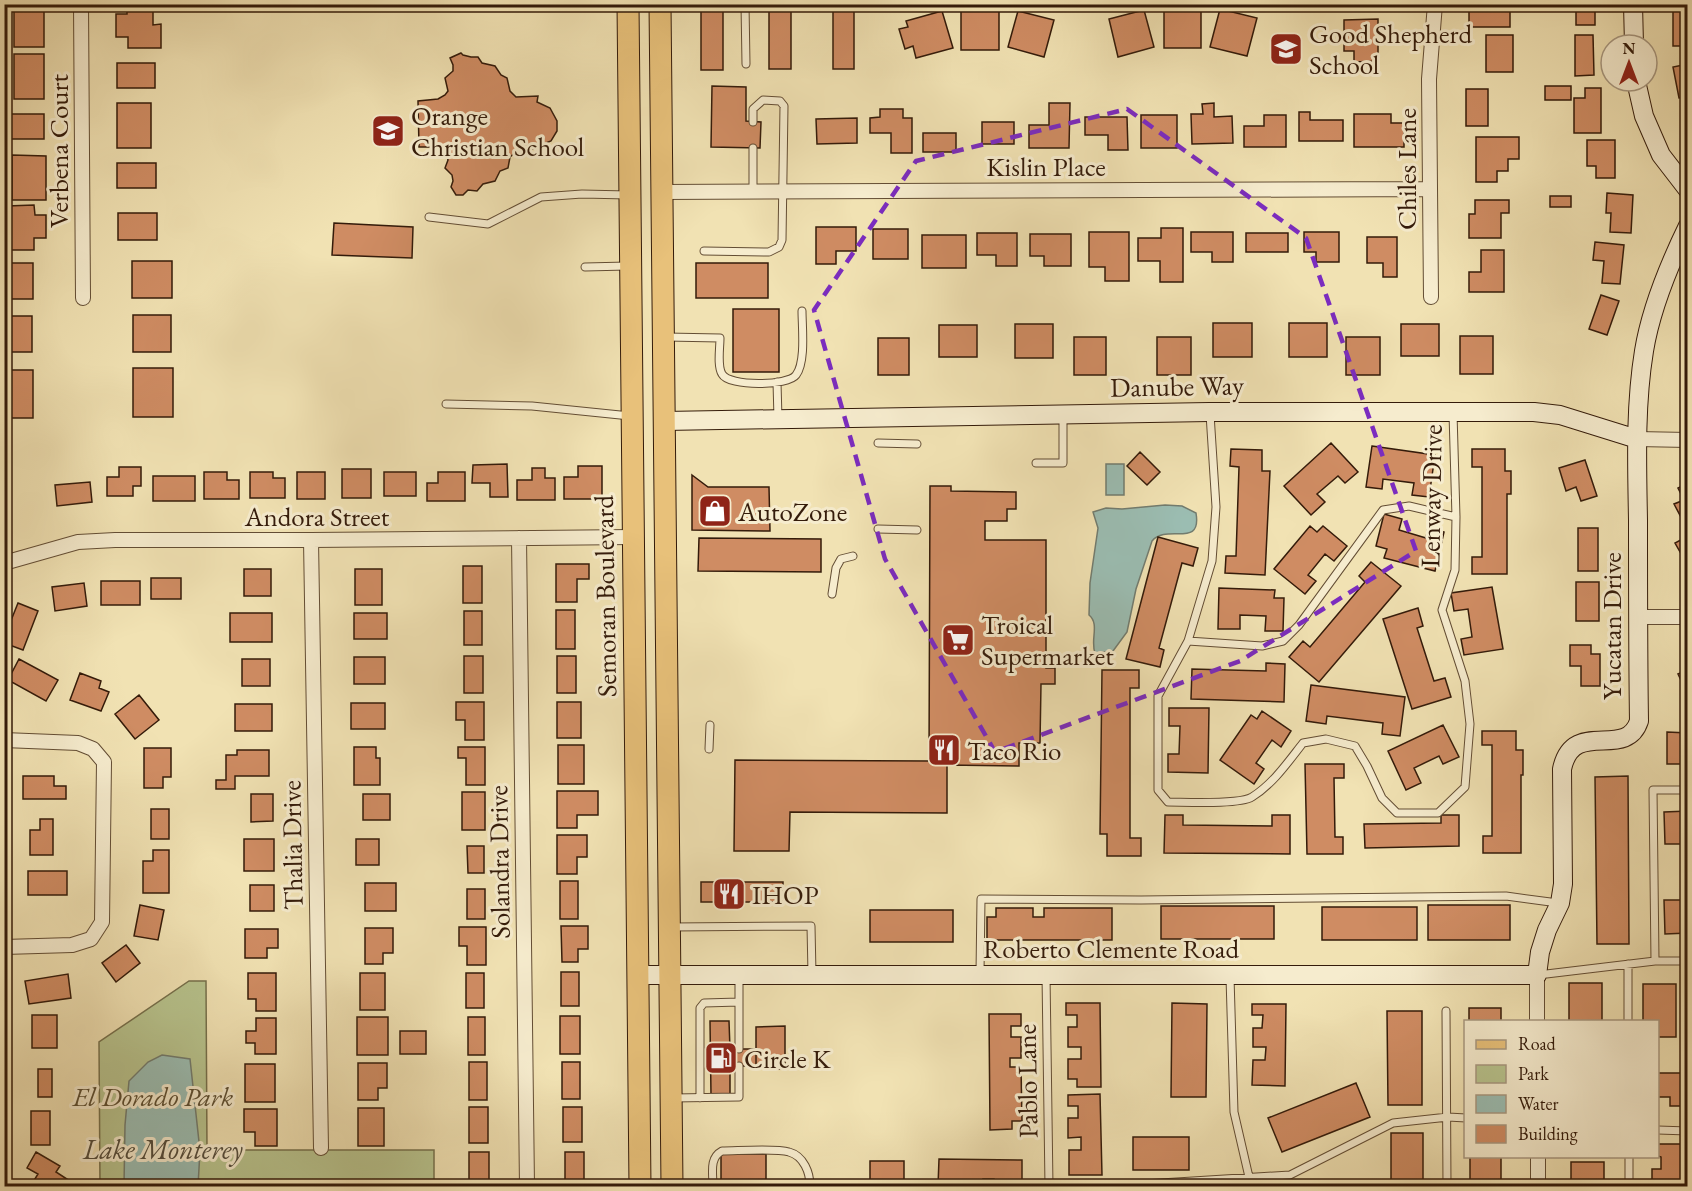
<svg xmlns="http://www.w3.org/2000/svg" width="1692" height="1191" viewBox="0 0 1692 1191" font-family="'EB Garamond',serif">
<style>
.green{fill:#b8c48e;stroke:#76704c;stroke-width:1.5}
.water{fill:#9bbdb2;stroke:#727c6f;stroke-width:1.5}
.building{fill:#cf8c63;stroke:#341b0a;stroke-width:1.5}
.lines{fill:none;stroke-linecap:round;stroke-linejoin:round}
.lane-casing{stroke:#634d34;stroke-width:9}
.street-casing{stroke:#634d34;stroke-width:16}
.secondary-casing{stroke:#341b0a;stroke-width:20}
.primary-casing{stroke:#341b0a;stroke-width:23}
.lane{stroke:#f6ecce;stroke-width:7}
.street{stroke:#f6ecce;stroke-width:14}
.secondary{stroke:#f6ecce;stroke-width:18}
.primary{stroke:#e8c17a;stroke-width:21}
.marked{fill:none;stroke:#7b2cbf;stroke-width:4.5;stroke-dasharray:12 8;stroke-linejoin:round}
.labels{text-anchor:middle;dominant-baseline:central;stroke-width:6;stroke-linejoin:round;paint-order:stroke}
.poi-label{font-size:27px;fill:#341b0a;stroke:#f6ecce;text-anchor:start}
.street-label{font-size:27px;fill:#341b0a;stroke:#f6ecce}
.park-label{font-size:27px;font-style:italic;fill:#5c4e32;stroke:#f6ecce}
.water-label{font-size:28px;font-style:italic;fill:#534c3c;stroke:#f6ecce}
</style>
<rect width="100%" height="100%" fill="#f1e2b3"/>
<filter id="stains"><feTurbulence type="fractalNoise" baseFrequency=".00333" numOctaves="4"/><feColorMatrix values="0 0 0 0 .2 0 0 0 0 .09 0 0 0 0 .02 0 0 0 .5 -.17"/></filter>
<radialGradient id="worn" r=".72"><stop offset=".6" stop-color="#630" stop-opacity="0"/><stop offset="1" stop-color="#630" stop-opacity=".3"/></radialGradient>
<path class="green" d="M189 981H206L207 1150H434V1186H100L99 1042Z"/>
<path class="water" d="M1106 464H1124V495H1106Z
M1165 505 1182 506 1196 513C1202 549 1167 523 1152 541L1136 589 1127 632 1113 651 1095 653C1090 640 1100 624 1089 615L1090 583 1098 528 1093 512 1106 508 1122 509Z
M162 1055 190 1059 200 1151 198 1186H124L125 1125 129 1081 148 1062Z"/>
<path class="building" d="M14 4H44V47H14Z
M127 4H153V25L161 24V48H128V37H116V14H127Z
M769 4H791V69H769Z
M833 4H854V69H833Z
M1469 4H1510V27H1469Z
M1576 4H1595V25H1576Z
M701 5H723V70H701Z
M1220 9 1257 18 1247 56 1210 47Z
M1144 10 1154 47 1118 57 1109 19Z
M1164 10H1201V48H1164Z
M1673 10H1688V46H1673Z
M942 11 953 48 916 58 913 46 905 49 899 29 908 27 906 21Z
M961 11H999V50H961Z
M1018 11 1054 20 1044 57 1008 47Z
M1378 19V61L1354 62V51H1344V20Z
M1486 35H1513V72H1486Z
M1575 35H1593L1594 75 1575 76Z
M461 53 463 55 471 57H478L482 63 495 66 501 75 507 78 510 91 516 97 538 96 537 102 550 108 557 121V131L551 141 538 146V149H520L510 157 508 168 500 171 495 181 483 184 477 191 468 190 463 195H456L451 187 453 181 452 175 445 168 448 160 446 152 435 147H419L418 101 438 99 445 95 448 91 445 78 453 71V65L450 58Z
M14 54H44V99H14Z
M117 63H155V88H117Z
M1688 64V97L1679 98 1673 67Z
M712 86 746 87V121L761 122 760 148 711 147Z
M1545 86H1571V100H1545Z
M1585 88H1601V133H1574V98H1585Z
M1466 89H1488V126H1466Z
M117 103H151V148H117Z
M1049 103H1070L1069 148H1029V125H1049Z
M1214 103V117L1232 116 1233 143 1192 144 1191 114H1203L1202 104Z
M880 109H903V118H912V153H891V133H870V118L880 117Z
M1299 112H1310V120H1343V141H1299Z
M5 114H44V139H5Z
M1354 114H1391V123H1404V147H1354Z
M1141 115H1177V148H1141Z
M1264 115H1286V147H1244V126H1264Z
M1085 117H1127L1128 150H1108V135H1085Z
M857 118V143L817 144 816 119Z
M982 122H1014V144H982Z
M923 133H956V152H923Z
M1476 137H1519V159H1508V171H1497V182H1476Z
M1587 140H1615V178H1596V166H1587Z
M12 155 46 156V200H12Z
M117 163H156V188H117Z
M1607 193 1633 195 1631 233 1610 232 1611 213H1606Z
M1550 196H1571V207H1550Z
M1475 200H1509V213H1501V238H1469V214H1475Z
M34 205 35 215H46V238H34V250H7V206Z
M118 213H157V240H118Z
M334 223 413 227 412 258 332 255Z
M816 227H856V251H836V264H816Z
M1161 228H1183V282H1160V261H1138V238H1161Z
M873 229H908V259H873Z
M1089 232H1129V281H1105V267H1089Z
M1191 232H1233V262H1212V252H1191Z
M1304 232H1339V262H1316V252H1304Z
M977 233H1017V266H996V255H977Z
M1246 233H1288V252H1246Z
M1030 234H1071V266H1044V256H1030Z
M922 235H966V268H922Z
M1367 237H1397V277H1383V263H1367Z
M1595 242 1624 245 1620 284 1602 283 1604 261 1593 260Z
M1481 250H1504V292H1469V272H1481Z
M132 261H172V298H132Z
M4 263H33V299H4Z
M696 263H768V298H696Z
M1601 295 1619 301 1607 335 1589 329Z
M733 309H779V372H733Z
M133 315H171V352H133Z
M4 316H32V352H4Z
M1213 323H1252V357H1213Z
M1289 323H1327V357H1289Z
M1015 324H1053V358H1015Z
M1401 324H1439V356H1401Z
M939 325H977V357H939Z
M1460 336H1493V374H1460Z
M1074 337H1106V375H1074Z
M1157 337H1191V375H1157Z
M1346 337H1380V375H1346Z
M878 338H909V375H878Z
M1683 364H1688V404H1683Z
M133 368H173V417H133Z
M4 370H33V418H4Z
M1331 443 1358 472 1345 483 1338 476 1317 494 1325 502 1311 515 1284 486Z
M1372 446 1435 455 1429 497 1412 495 1414 483 1383 479 1382 489 1366 487Z
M1231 449 1262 450V471H1270L1265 575 1225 573 1226 556H1236L1239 467 1230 466Z
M1472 449H1505V471H1511V494H1507V574H1472V557H1482V467H1472Z
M1140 452 1160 472 1147 485 1127 466Z
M1585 460 1597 496 1581 501 1576 487 1566 491 1559 468Z
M507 464 508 497H490V483H472L473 465Z
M578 466H602V499H564V477H578Z
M119 467H141V486H133V496H107V477H119Z
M532 468H545V478H555V500H517V480H532Z
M342 469H371V498H342Z
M204 472H227V480H239V499H204Z
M250 472H273V478H285V498H250Z
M297 472H325V499H297Z
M384 472H416V496H384Z
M438 472H465V501H427V483H438Z
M692 475 708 487H769L770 531 692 530Z
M153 476H195V501H153Z
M90 482 92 502 57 506 55 485Z
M1688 483V517L1682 519 1674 504 1684 500 1678 488Z
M930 486H951V491L1016 492V509H1007V521H985V540H1046V668H1055V684H1041L1040 743H1019V766L947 765V813L790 812 789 851H734L735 760 929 761Z
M1384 514 1402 519 1399 530 1426 538 1428 528 1444 532 1435 571 1384 558 1387 549 1376 546Z
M1310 526 1317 532 1323 526 1347 546 1334 561 1325 554 1308 575 1316 581 1305 594 1274 569Z
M1578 528H1598V571H1578Z
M1688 536V566L1675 543Z
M1158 537 1198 548 1193 566 1182 563 1159 648 1164 650 1160 667 1126 659Z
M699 538 821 539V572L698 571Z
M1371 562 1401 586 1319 682 1289 657 1303 641 1310 647 1365 582 1359 576Z
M556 564H589V579H577V602H556Z
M463 566H482V603H463Z
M244 569H271V596H244Z
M355 569H382V605H355Z
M151 578H181V599H151Z
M101 581H140V605H101Z
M1576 582H1599V621H1576Z
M84 583 87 606 55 611 52 587Z
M1492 587 1503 649 1464 655 1461 639 1472 637 1468 609 1454 611 1451 593Z
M1219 588 1275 590 1274 598H1284L1283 631H1265L1266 616 1240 615V629H1218Z
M18 603 38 611 23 650 4 643V638Z
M1418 608 1423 626 1417 628 1434 681 1445 678 1451 697 1412 709 1383 619Z
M556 610H575V649H556Z
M464 611H482V645H464Z
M230 613H272V642H230Z
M354 613H387V639H354Z
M1570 645H1591V654H1600V686H1581V666H1570Z
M464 656H483V693H464Z
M557 656H576V693H557Z
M354 657H385V684H354Z
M19 659 58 680 46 701 8 680Z
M242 659H270V686H242Z
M1266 663 1285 664 1284 702 1191 699 1192 669 1266 671Z
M1102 670H1139V688H1130V838H1141V856H1107V834H1100Z
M1688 670V691H1686L1678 674Z
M80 673 101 681 99 688 109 692 101 711 70 700Z
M1311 685 1405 697 1400 736 1382 734 1383 723 1327 716 1326 724 1306 721Z
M139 695 159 720 135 739 115 714Z
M456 702H484V740H465V720H456Z
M557 702H581V738H557Z
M351 703H385V729H351Z
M235 704H272V731H235Z
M1169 708H1209L1208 773 1168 772V754H1179L1180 726H1169Z
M1262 711 1291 731 1281 747 1272 740 1256 763 1264 769 1254 784 1220 760 1251 715 1257 719Z
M1443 725 1459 757 1443 764 1439 756 1414 768 1421 783 1406 790 1388 751Z
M1482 731H1516V750H1523V775H1521V853H1483V836H1492V745H1482Z
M1667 732 1688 733V764H1667Z
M558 745H584V784H558Z
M354 747H376V758H380V785H354Z
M458 747H485V785H466V758H458Z
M144 748H171V777H163V788H144Z
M237 750H269V776H235V789H216V780H226V755H237Z
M1305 764H1344V778H1334L1335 837H1343V854H1307Z
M23 776H54V786H66V799H23Z
M1628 776 1629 944H1597L1595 777Z
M557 791H598V815H577V828H557Z
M462 792H485V830H462Z
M251 794H273V821L251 822Z
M363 794H390V820H363Z
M151 809H169V839H151Z
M1688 811V844H1665L1664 812Z
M1165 815H1183V825L1272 826V815H1290V854L1164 853Z
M1441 815H1459V846L1365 848 1364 824 1441 823Z
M40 819H53V855H30V830H40Z
M557 835H587V857H577V874H557Z
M244 839H274V871H244Z
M356 839H379V865H356Z
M467 846H484V873H468Z
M153 850H169V893H143V861H153Z
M28 871H67V895H28Z
M560 881H578V919H560Z
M701 882H783V902H701Z
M365 883H396V911H365Z
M250 885H274V911H250Z
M467 889H485V919H467Z
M1664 900H1688V933L1665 934Z
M140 905 164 910 158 940 134 936Z
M1428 905H1510V940H1428Z
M1161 906H1274V939H1161Z
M1322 907H1417V940H1322Z
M996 908H1033V917H1044V908H1112V940H987V917H996Z
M870 910H953V942H870Z
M561 926H588V949H578V962H562Z
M459 927H486V965H467V946H459Z
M365 928H393V953H383V964H365Z
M245 929H278V948H267V958H245Z
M126 945 140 963 116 982 102 963Z
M561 972H579V1006H561Z
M248 973H276V1011H256V999H248Z
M360 973H385V1010H360Z
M466 973H484V1008H466Z
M68 974 71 998 29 1004 25 981Z
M1569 983H1602V1022H1569Z
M1643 984H1676V1037H1658V1022H1643Z
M1066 1003H1100L1101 1087H1077V1079H1068V1059H1081V1047H1068V1027H1077V1015H1066Z
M1172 1003 1207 1004 1206 1097H1171Z
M1252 1004H1286L1285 1086 1252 1085 1253 1060H1265L1266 1047H1253V1028H1262L1263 1015H1252Z
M1469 1008H1501V1022H1469Z
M1387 1011H1422V1105H1388Z
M989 1014H1021V1026H1011V1037H1021V1058H1010V1067H1021L1022 1121H1012V1129L990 1130Z
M32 1015H57V1048H32Z
M560 1016H580V1054H560Z
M357 1017H388V1055H357Z
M468 1017H485V1055H468Z
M256 1018H276V1054H255V1043H246V1031H256Z
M710 1021H729L730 1049H756V1066H730V1094L711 1095Z
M785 1026V1069H756V1027Z
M400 1031H426V1054H400Z
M469 1062H487V1100H469Z
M562 1062H580V1099H562Z
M358 1063H387V1088H378V1100H358Z
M245 1064H275V1102H245Z
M38 1069H52V1097H38Z
M1658 1073H1688V1106H1670V1097H1658V1106Z
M1356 1083 1370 1117 1282 1152 1268 1118Z
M1100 1094 1102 1175H1069V1150H1081V1137L1068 1138V1118H1078V1106H1068V1095Z
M469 1107H488V1143H469Z
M563 1107H582V1142H563Z
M358 1108H384V1146H358Z
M244 1109H277V1146H255V1132H244Z
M31 1111H50V1145H31Z
M1391 1133H1423V1186H1391Z
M1133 1137H1189V1170H1133Z
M1658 1144H1684L1683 1186H1652V1169H1661V1157L1658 1156Z
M36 1152 60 1166 56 1172 70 1181 67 1186H41L33 1182 38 1174 27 1168Z
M469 1152H489V1186H469Z
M565 1152H584V1186H565Z
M721 1154H766V1182H754V1186H734V1182H721Z
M1470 1156H1501V1186H1470Z
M939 1159 1022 1160V1186H994V1179H983V1186H963V1181H950V1186H938Z
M870 1161H904V1186H870Z
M1571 1162H1604V1186H1571Z"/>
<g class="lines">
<defs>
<path id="lane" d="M745 4 746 64
M753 148V192
M429 217 488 224 541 197 582 194 628 195
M704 251 769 252 779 247 782 240 784 106 780 101 763 100 753 109V122
M585 267 627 266
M666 337 720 338C720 348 717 366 722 374 729 387 788 386 796 375 806 362 802 327 802 311
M777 382 778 419
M446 404 532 406 630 416
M1210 414 1216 507 1212 561 1188 641 1158 696V790L1168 802C1185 802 1239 805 1252 797 1273 784 1288 762 1303 743L1326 739 1355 746 1367 766 1382 798 1397 813H1438L1465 787 1470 724 1465 681 1442 610 1455 570 1456 517 1453 413
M878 443 917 444
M1036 463H1063V415
M878 529 917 530
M832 594 836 568 841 559 853 556
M1188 641 1262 646 1283 641 1299 625 1383 510 1409 506 1456 517
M709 749 710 725
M672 927 811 926 812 974
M1655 961 1653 790H1688
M1628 964V1022
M980 973 981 899 1141 900 1506 896 1558 903
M1046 975 1049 1186
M1538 975 1655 961H1688
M739 977V1049
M1230 977 1234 1112 1249 1177 1250 1186
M1446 1011 1447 1186
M673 1098 739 1097V1066
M700 1098V1008L704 1003 739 1002
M1658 1130 1688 1131
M1629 1156V1186
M713 1186C713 1173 709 1158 722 1151 737 1151 776 1148 789 1152 804 1156 810 1173 810 1186
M1113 1186 1290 1175 1393 1123 1448 1117 1466 1118"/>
<path id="street" d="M81 4 83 298
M662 192 1430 189
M1431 297 1429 79 1435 4
M1637 439 1688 440
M519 538 527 1186
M311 540 321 1148
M4 563 78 542 115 540H311L633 537
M1638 617H1688
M4 740 78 743 93 749 104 762 102 922 91 939 72 945 4 947
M1537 975V1022
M1538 1156V1186"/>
<path id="secondary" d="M1633 4 1634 45
M1636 81 1644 116 1661 155 1688 190
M664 421 1209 412H1534L1560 415 1637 439
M639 975H1537L1540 952 1547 930 1560 903 1563 884 1562 769C1573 717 1626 761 1639 721 1638 654 1638 587 1638 520 1637 464 1635 406 1644 351 1651 308 1669 265 1688 226"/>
<path id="primary" d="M628 4 640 1186
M660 4 672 1186"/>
</defs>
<use href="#lane" class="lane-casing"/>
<use href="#street" class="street-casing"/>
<use href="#secondary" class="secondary-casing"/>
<use href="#primary" class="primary-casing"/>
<use href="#lane" class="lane"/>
<use href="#street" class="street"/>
<use href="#secondary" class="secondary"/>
<use href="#primary" class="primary"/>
</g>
<path class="marked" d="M1127 109 1306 238 1416 551 1240 661 995 752 885 559 814 310 916 161Z"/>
<defs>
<symbol id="school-square" viewBox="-11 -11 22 22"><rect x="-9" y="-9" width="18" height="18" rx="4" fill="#8f2418" stroke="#f6ecce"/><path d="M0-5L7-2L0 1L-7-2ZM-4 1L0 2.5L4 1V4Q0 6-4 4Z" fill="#fff"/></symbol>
<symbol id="shop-square" viewBox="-11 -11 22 22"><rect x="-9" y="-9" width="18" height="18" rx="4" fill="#8f2418" stroke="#f6ecce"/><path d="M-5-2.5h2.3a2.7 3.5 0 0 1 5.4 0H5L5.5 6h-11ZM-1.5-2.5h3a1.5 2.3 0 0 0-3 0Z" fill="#fff"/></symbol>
<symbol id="supermarket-square" viewBox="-11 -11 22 22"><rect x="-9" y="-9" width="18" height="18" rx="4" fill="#8f2418" stroke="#f6ecce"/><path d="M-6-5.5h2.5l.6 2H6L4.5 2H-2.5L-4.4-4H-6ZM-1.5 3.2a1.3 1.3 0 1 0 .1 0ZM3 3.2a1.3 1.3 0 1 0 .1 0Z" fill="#fff"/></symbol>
<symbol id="restaurant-square" viewBox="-11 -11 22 22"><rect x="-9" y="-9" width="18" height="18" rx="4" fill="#8f2418" stroke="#f6ecce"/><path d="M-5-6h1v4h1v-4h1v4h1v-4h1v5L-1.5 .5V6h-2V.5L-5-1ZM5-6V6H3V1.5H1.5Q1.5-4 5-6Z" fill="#fff"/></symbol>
<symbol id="fuel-square" viewBox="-11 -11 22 22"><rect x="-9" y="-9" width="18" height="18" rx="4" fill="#8f2418" stroke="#f6ecce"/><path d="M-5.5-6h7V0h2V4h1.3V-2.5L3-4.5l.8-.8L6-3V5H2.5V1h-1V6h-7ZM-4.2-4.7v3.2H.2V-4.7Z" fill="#fff"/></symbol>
</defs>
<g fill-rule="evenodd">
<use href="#school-square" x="1267" y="30" width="38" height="38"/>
<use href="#school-square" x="369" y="112" width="38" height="38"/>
<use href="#shop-square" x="696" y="492" width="38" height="38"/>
<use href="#supermarket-square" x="939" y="621" width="38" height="38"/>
<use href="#restaurant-square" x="925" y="731" width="38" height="38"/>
<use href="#restaurant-square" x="710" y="875" width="38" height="38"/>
<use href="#fuel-square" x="702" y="1039" width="38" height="38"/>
</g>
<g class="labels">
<g class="poi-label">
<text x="1309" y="33">Good Shepherd<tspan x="1309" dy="31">School</tspan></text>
<text x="411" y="115">Orange<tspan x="411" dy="31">Christian School</tspan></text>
<text x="738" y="511">AutoZone</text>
<text x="981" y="624">Troical<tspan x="981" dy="31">Supermarket</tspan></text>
<text x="967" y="750">Taco Rio</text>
<text x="752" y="894">IHOP</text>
<text x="744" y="1058">Circle K</text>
</g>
<g class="street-label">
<text transform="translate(58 151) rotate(-90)">Verbena Court</text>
<text x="1046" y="166">Kislin Place</text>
<text transform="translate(1406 169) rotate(-90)">Chiles Lane</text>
<text transform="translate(1177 386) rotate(-1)">Danube Way</text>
<text transform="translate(1431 496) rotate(-89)">Lenway Drive</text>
<text x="317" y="516">Andora Street</text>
<text transform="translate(605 596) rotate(-91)">Semoran Boulevard</text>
<text transform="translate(1611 626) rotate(-90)">Yucatan Drive</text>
<text transform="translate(292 845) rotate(-91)">Thalia Drive</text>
<text transform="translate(499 862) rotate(-91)">Solandra Drive</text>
<text x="1111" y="948">Roberto Clemente Road</text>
<text transform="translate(1027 1081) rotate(-91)">Pablo Lane</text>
</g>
<g class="park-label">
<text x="153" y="1096">El Dorado Park</text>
</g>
<g class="water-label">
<text x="163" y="1149">Lake Monterey</text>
</g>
</g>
<rect width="1692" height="1191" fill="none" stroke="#f1e2b3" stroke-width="24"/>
<rect x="6" y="6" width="1680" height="1179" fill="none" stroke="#341b0a" stroke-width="3"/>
<rect x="12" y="12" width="1668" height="1167" fill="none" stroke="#341b0a" stroke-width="1.5"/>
<rect x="1464" y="1020" width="195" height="138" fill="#f6ecce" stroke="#a89880" stroke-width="1.5"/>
<rect x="1476" y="1040" width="30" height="9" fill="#e8c17a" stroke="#a89880" stroke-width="1.5"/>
<text x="1518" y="1050" font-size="18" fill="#341b0a">Road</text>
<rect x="1476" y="1065" width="30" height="18" fill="#b8c48e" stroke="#a89880" stroke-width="1.5"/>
<text x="1518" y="1080" font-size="18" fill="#341b0a">Park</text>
<rect x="1476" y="1095" width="30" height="18" fill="#9bbdb2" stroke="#a89880" stroke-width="1.5"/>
<text x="1518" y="1110" font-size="18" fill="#341b0a">Water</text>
<rect x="1476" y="1125" width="30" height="18" fill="#cf8c63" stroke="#a89880" stroke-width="1.5"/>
<text x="1518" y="1140" font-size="18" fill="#341b0a">Building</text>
<g transform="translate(1629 63)"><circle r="28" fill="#f6ecce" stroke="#a89880" stroke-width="1.5"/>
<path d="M0-4.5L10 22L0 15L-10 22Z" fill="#8f2418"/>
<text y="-9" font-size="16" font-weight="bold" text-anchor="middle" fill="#341b0a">N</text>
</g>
<rect width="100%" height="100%" filter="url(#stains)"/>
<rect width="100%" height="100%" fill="url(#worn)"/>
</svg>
